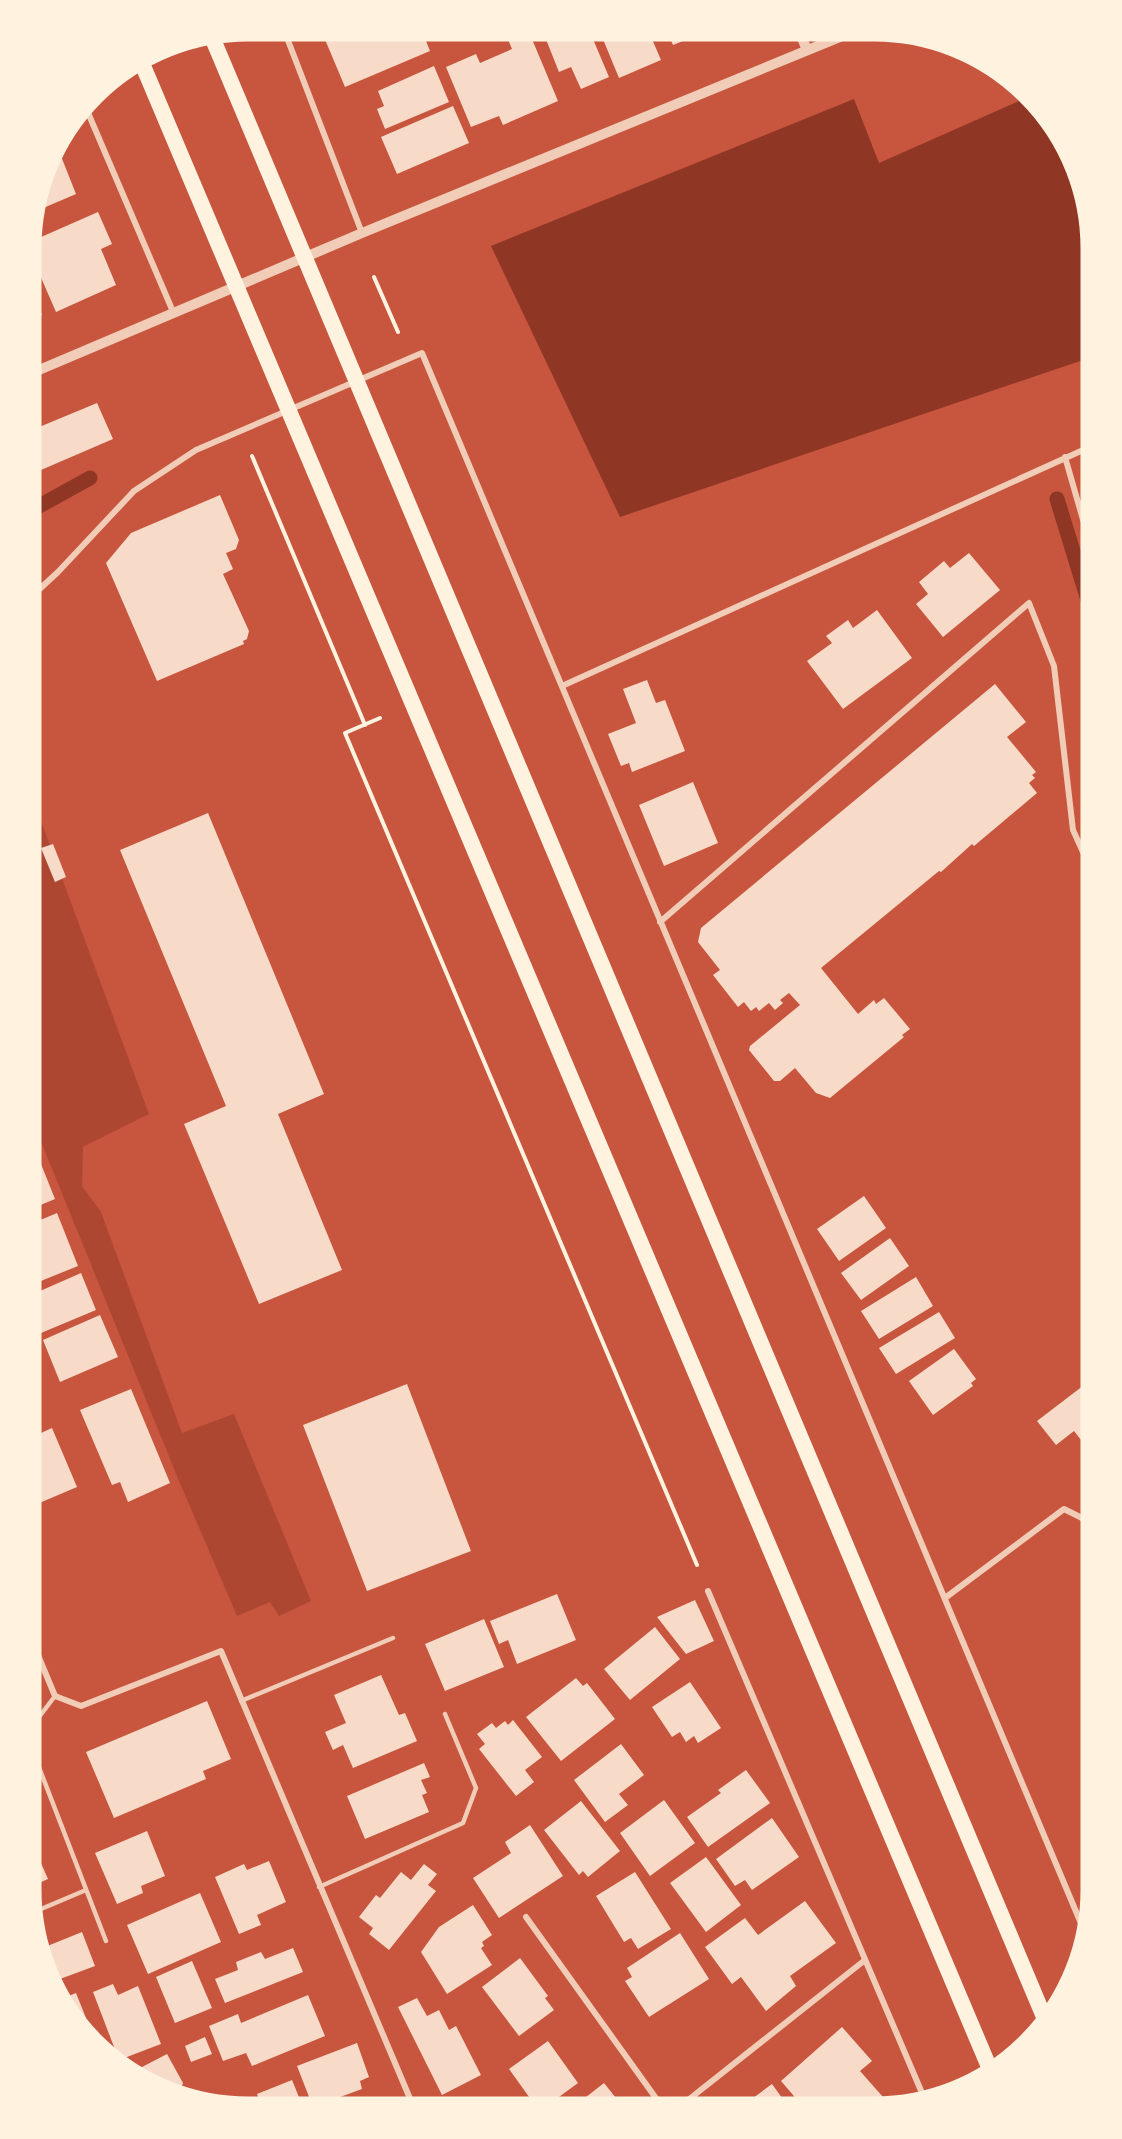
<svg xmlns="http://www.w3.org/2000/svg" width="1122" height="2139" viewBox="0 0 1122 2139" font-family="'Roboto Condensed',sans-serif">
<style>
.green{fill:#ae4732}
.water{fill:#8f3625}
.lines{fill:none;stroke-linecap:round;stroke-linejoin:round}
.stream{stroke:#8f3625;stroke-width:15}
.building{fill:#f7dbc8}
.path{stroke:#fff3e0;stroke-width:4}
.service{stroke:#f1ccb7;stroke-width:4.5}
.minor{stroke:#f1ccb7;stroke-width:6}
.tertiary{stroke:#f1ccb7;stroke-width:10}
.trunk{stroke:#fff3e0;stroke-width:16}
.rim{fill:none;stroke:#fff3e0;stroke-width:3}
</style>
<rect width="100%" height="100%" fill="#c8553d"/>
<path class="green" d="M31 794 149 1114 83 1147 82 1186 101 1212 182 1433 234 1414 311 1601 279 1616 270 1602 237 1616 179 1481 31 1117Z"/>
<path class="water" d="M1028 97 1055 127 1080 179 1092 249V357L620 517 491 246 854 99 879 163Z"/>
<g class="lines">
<path class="stream" d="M1057 499 1092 613
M32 510 90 478"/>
</g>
<path class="building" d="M321 30 422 31 430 51 345 87Z
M521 32H529L558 101 503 125 499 116 471 127 446 67 476 54 480 63 512 49 507 37Z
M543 32H590L609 77 581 89 571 67 559 72Z
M600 32H649L661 60 619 78Z
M668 33H703L673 45Z
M434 66 449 102 385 129 377 109 384 106 378 91Z
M453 106 469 143 397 174 381 137Z
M57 146 76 194 41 209 38 201 53 152Z
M98 212 112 244 101 249 116 285 56 312 32 257V241Z
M32 292 42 315 32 319Z
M97 403 113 439 41 470 32 448V430Z
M220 495 239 540 236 549 226 553 233 569 223 574 249 631 247 639 243 641 244 644 157 681 106 563 131 533Z
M969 553 1000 590 943 637 916 604 928 594 919 582 944 561 950 568Z
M877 610 912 658 843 709 807 661 832 643 826 636 848 620 853 628Z
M647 680 656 703 665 700 685 751 632 772 629 763 621 766 608 734 636 723 623 689Z
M995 684 1026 722 1007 737 1036 772 1032 775 1035 778 1029 783 1037 793 974 846 972 844 941 872 939 871 821 968 858 1014 874 1000 876 1004 884 998 910 1029 902 1035 904 1037 830 1098 816 1093 795 1068 780 1081H774L749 1050 750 1046 800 1005 789 993 780 1000 783 1003 775 1010 769 1003 759 1011 756 1007 751 1011 744 1002 738 1007 713 975 720 970 698 942 701 928Z
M693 782 718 843 664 866 639 805Z
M208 813 324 1094 278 1114 342 1270 259 1304 184 1124 226 1106 120 850Z
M53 844 66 877 55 882 41 848Z
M31 1139 55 1199 31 1209Z
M864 1196 886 1228 839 1261 817 1229Z
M57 1213 78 1266 31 1285V1224Z
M890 1238 909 1266 861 1300 841 1273Z
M81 1273 96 1310 41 1333 31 1307V1295Z
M916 1277 933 1306 879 1339 861 1311Z
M939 1312 955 1338 896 1374 879 1348Z
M100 1315 118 1357 60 1382 43 1340Z
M954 1349 976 1379 971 1383 973 1386 933 1415 909 1381Z
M1092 1379V1454L1074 1431 1056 1445 1037 1421Z
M407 1384 471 1551 367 1591 303 1425Z
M131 1389 170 1483 128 1502 120 1482 112 1485 80 1410Z
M52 1428 77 1487 30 1507V1438Z
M557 1594 576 1640 517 1664 508 1640 499 1644 490 1621Z
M695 1600 714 1641 686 1654 657 1617Z
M484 1619 504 1667 445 1691 425 1644Z
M655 1627 680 1659 630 1700 604 1669Z
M381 1675 399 1715 405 1713 417 1741 353 1768 343 1745 333 1750 325 1732 346 1723 334 1695Z
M576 1678 583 1686 587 1683 615 1719 561 1761 526 1717Z
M690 1682 721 1728 698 1743 694 1736 686 1742 680 1732 672 1737 652 1707Z
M207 1701 231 1759 203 1771 206 1779 114 1818 86 1752Z
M513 1720 542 1757 525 1770 534 1782 516 1796 479 1749 485 1744 477 1734 492 1723 496 1728 505 1721 508 1725Z
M621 1744 644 1775 619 1794 628 1805 605 1822 574 1780Z
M424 1763 430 1777 421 1780 427 1793 422 1795 429 1812 365 1839 347 1796Z
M746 1770 770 1803 708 1847 687 1817 721 1793 718 1790Z
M664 1800 695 1843 650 1876 620 1833Z
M581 1801 620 1851 588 1877 583 1871 579 1875 544 1830Z
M772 1818 799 1857 752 1890 745 1880 735 1886 716 1859Z
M530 1825 563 1876 499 1918 473 1878 511 1853 505 1842Z
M147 1831 165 1876 141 1886 143 1893 117 1904 95 1853Z
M30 1838 48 1879 30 1887Z
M706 1857 741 1905 706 1932 670 1883Z
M269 1861 286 1902 257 1915 261 1925 239 1934 215 1877 244 1864 247 1870Z
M424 1864 437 1874 428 1885 436 1891 389 1950 369 1934 373 1928 359 1917 376 1895 380 1898 401 1872 411 1880Z
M635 1872 671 1929 638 1949 631 1938 624 1942 596 1896Z
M200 1893 221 1942 148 1974 127 1925Z
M805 1901 836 1943 790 1976 796 1986 766 2011 741 1977 732 1984 705 1947 745 1918 758 1935Z
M473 1905 492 1935 482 1942 484 1946 481 1948 492 1965 447 1994 421 1952 439 1927Z
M82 1932 95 1966 52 1982 42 1960 40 1949Z
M680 1933 709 1979 649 2017 625 1981 632 1977 627 1968Z
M293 1948 303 1972 225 2003 215 1979 238 1970 236 1962 261 1952 265 1959Z
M520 1958 548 1996 545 1998 554 2010 519 2036 482 1987Z
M192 1961 212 2008 175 2023 156 1977Z
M113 1984 118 1995 138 1986 161 2044 119 2060 93 1992Z
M76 1993 94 2038 91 2040 67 2012 61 1999Z
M308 1995 325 2036 252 2066 246 2053 223 2061 209 2026 238 2014 241 2023Z
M417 1998 427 2016 439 2010 449 2030 456 2026 481 2075 442 2095 398 2007Z
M842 2027 872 2061 860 2071 891 2106 873 2109H805L781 2081Z
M205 2037 212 2054 191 2062 185 2046Z
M548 2041 578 2083 544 2108H537L509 2069Z
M357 2043 369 2077 360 2081 362 2089 313 2107 297 2066Z
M167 2054 183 2083 179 2095 152 2087 139 2078 142 2067Z
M292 2080 303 2107H262L257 2094Z
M604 2083 624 2108H572Z
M772 2084 790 2109H738Z
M200 2093 244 2107H220L198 2100Z"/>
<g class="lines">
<path class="path" d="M374 277 398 332
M252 456 365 725
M380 718 345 733 697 1565"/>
<path class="service" d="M241 1701 393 1638
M30 1729 55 1696
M30 1744 106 1941
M319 1887 463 1823 476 1788 445 1714
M34 1912 86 1890"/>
<path class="minor" d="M284 30 362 233
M86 108 174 314
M1065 457 1092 551
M31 597 58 572 134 491 196 450 422 353 1085 1933
M562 686 1092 446
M660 922 1029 603 1054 666 1073 830 1092 872
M708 1591 925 2100
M945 1598 1064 1509 1092 1523
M30 1636 55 1696 81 1706 221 1651 414 2108
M526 1917 663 2108
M678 2108 865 1960"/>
<path class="tertiary" d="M800 33 807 50
M32 373 362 233 847 34"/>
<path class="trunk" d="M212 37 1047 2024
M141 61 992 2074"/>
</g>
<path d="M0 0H1122V2139H0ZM248 40H874A208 208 0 0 1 1082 248V1890A208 208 0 0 1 874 2098H248A208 208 0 0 1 40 1890V248A208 208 0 0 1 248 40Z" fill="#fff3e0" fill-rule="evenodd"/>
<path class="rim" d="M248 40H874A208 208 0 0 1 1082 248V1890A208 208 0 0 1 874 2098H248A208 208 0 0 1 40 1890V248A208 208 0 0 1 248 40Z"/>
</svg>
